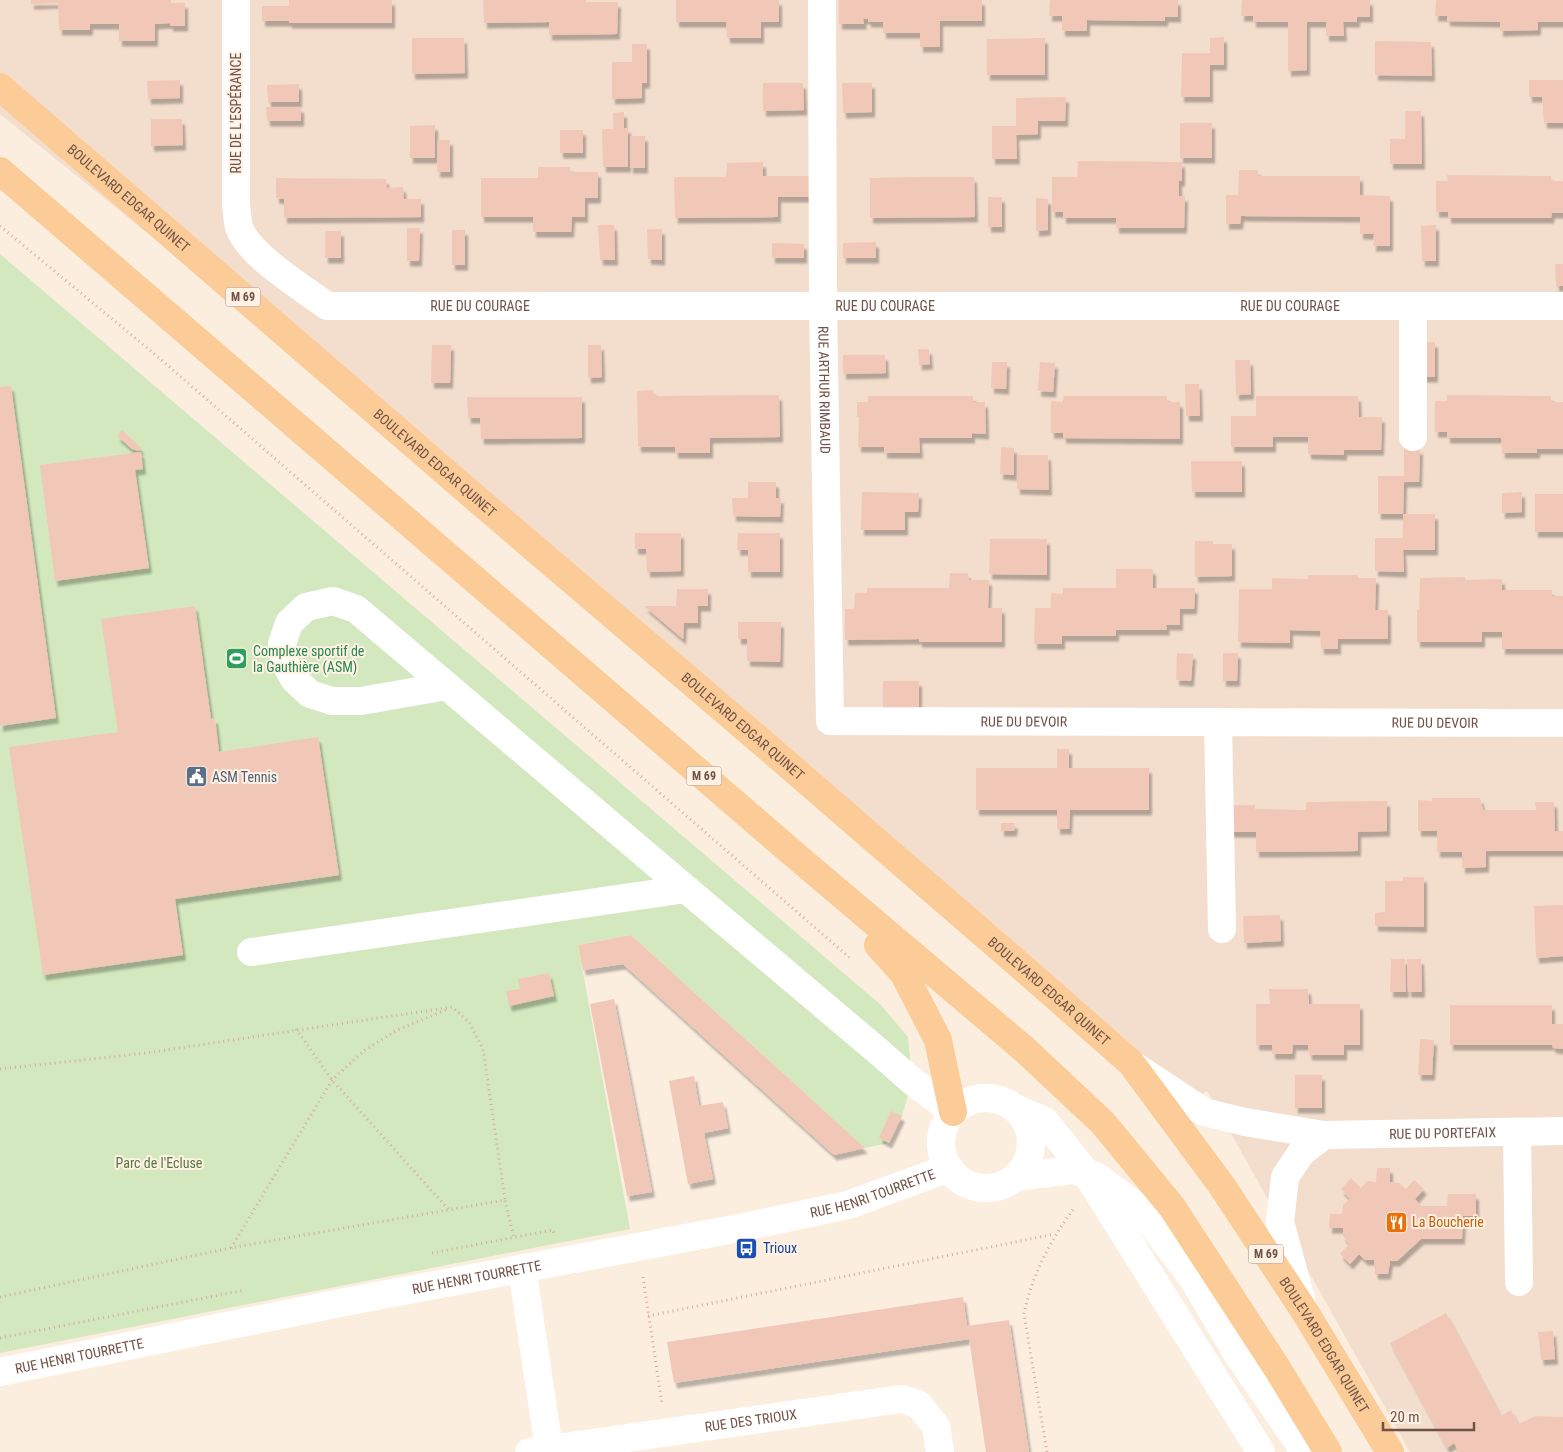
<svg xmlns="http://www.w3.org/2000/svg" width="1563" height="1452" viewBox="0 0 1563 1452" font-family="'Roboto Condensed',sans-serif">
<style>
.residential{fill:#f3decd}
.green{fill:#d3e8be}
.building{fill:#f1c8b7;filter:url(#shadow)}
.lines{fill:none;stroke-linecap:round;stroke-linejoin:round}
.path{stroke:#d5ac9b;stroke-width:3;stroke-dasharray:1 4;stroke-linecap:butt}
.minor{stroke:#fff;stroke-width:28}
.major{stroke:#fbcc97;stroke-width:28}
.labels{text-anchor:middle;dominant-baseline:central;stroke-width:4;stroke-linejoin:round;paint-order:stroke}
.shield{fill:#fff2e5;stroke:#9c8276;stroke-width:1}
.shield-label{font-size:12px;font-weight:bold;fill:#715247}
.street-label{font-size:14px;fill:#715247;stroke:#fff2e5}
.leisure-label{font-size:14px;fill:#27864d;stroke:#fff2e5;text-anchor:start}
.service-label{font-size:14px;fill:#4e5e75;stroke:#fff2e5;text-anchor:start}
.park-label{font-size:14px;fill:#557840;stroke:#fff2e5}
.food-label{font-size:14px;fill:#c56008;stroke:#fff2e5;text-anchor:start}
.transit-label{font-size:14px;fill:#164399;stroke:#fff2e5;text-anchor:start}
</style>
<defs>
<filter id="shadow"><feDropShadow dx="3" dy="5.5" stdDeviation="1" flood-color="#0004"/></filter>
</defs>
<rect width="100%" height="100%" fill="#fceedf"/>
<path class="residential" d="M0 0H1563V1452H1410L1207 1091 1186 1102 256 321 0 114Z"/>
<path class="green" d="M0 254 881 1005 908 1037 912 1081 902 1116 889 1143 865 1148 631 935 578 945 630 1229 0 1353Z"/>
<path class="building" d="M31 0H171V3H185V26H170V23L155 24V41H119V24H90V30H59L58 3 31 4Z
M289 0H392V23H289V21H262V6H289Z
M483 0H586V2H618L617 34 549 35V22L484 23Z
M676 0H779V22H761V38H727L726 22H676Z
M839 0H982V21H940V47H920V33H883V22H868V19H863L864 24H839Z
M1050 0H1178V17H1165V21L1087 20V31H1062V16H1049Z
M1242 0H1370V17H1357V22H1343L1344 36H1326V22H1307V70L1288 71V22H1253V16H1241Z
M1436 0H1563V22H1538V30L1500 31V22L1447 21V16H1435Z
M1224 37V65H1210V97H1181L1182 53H1210V38Z
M412 38H464L465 73 412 74Z
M1045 38V75H987V39Z
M1375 41 1431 42 1432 76 1375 75Z
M632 44H647V83H642V98L612 99V62H632Z
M180 80V98L148 99 147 81Z
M1529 80H1563V123H1544L1542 97H1529Z
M763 83H803L804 110 763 111Z
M842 83H872V112L843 113Z
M299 84V102H268L267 85Z
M1066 97 1065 121H1038V134L1016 135 1017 159H992V126H1016V98Z
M266 107H301V121H267Z
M1405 111H1421L1422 164H1390V139H1405Z
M624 112V128H628V167H603L602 129H613V113Z
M151 119H182L183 145 151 146Z
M1180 123H1212V158H1180Z
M435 125V158H410V126Z
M560 130H583V153H560Z
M630 136H645V168H630Z
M438 140H450V172H437Z
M1078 161 1182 162V181H1179V196H1185L1184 228H1116V218H1063V212H1052V177H1077Z
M763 162V176H810V197H778V217L675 218 674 177H726L727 163Z
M538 167H570V172H598V198H585V217H572L571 232H533V217H481V178H538Z
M1239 170H1258V176H1360V195L1390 196V246H1373L1374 234H1360V217L1241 216 1240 224H1226V195H1238Z
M1447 175 1551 176 1552 181H1563V213H1552L1551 218H1448V212H1436V181H1448Z
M921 177H974L975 217 870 218V178Z
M276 178 386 179 387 188 403 187 404 199H421V217L284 218V199L276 198Z
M988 197H1002V227H988Z
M1036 198 1048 199V230L1036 231Z
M598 225H614L615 260H600Z
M1436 225V261H1422L1421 226Z
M407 228H420L419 261H407Z
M647 229H662V260L648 259Z
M452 230H465V265H452Z
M325 231H341V258H325Z
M876 242V258H843V243Z
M772 243 804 244V258H772Z
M1555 264H1563V286H1556Z
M1422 342H1435V377H1422Z
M432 345H451L450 383H431Z
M588 345H601L602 377 588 378Z
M918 349H929L930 364 919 365Z
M843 355H885L886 373 843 374Z
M1235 360H1250L1251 394 1236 395Z
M992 362H1007L1006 389 991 388Z
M1040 362 1055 363 1053 392 1038 391Z
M1185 384H1199L1200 416H1186Z
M11 386 56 718 0 726V387Z
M653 390 654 396 779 395 780 437 710 438V453H675V447H638L637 391Z
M1447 395 1551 396V402H1563V449H1537V453H1502L1501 438H1447V432H1435V401H1447Z
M868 396H973V402H985L986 434 972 433V438H919L920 453H884V447H858L859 417H857V402H868Z
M1063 396H1167V402H1180V439L1063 438V433H1051V401L1063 402Z
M1256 396H1358L1359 417H1382L1381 450H1344V455L1308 454V437H1273V447H1231V416H1256Z
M467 397H582V438L481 439 480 418H468Z
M122 430 141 448 139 451 132 449 117 436Z
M1001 447 1014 448V475L1000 474Z
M1404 448 1420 449 1419 482H1404L1403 514H1378V476H1404Z
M141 452 143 469 135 470 149 568 55 581 40 465Z
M1017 455H1048L1049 490 1017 489Z
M1191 461H1242V492H1192Z
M748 482H776V498H781L780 517 733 516 732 498H748Z
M862 492 919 493 918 512H905V530H861Z
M1522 492V512L1502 513V493Z
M1535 494H1563V532H1535Z
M1403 514H1435V550H1403L1404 572 1375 571V538H1403Z
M635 533H681V571L647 572 646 549H635Z
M738 533H780V572H748V550H737Z
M990 539H1047V575L989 574Z
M1195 541H1213V544H1232V576L1195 577Z
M1116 569H1153V588H1195L1194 609H1180V625H1166L1167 630H1116V636H1062V644H1034L1035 608H1051V593L1063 594V588H1116Z
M950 573H968L969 580H989L988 608H1002V642H919V639L845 640V609H854L855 593H867V588H949Z
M1308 575H1358V578H1376L1375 610H1388V639H1338V649H1321L1320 631 1290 630V643L1238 642 1239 589H1272V578L1308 579Z
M1465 577V580L1502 579V590H1552V596H1563V649H1502V632H1482V642H1417V610H1419L1420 578Z
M677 589H708V606H698V623H684L683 639 644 606H676Z
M195 606 211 719 215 718 219 752 318 737 339 875 175 899 183 955 43 975 9 747 118 732 101 619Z
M738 622H781L780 662 747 661V639H738Z
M1177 653 1193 654 1191 681 1176 680Z
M1223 653H1238L1237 681H1223Z
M883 681H919V708L883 707Z
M1057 749H1069V768H1149V810H1070L1069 829H1057V810H976V768H1057Z
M1432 798H1480L1483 810H1536L1535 802H1554L1555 831H1563V851H1486V867L1462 868V852H1437V831H1418V800L1432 801Z
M1387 801V831L1358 832V851L1256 852V832H1228V805H1255V809L1306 810V802Z
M1001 823H1015L1014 831H1001Z
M1403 877H1424V927L1375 926V913L1385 912V881H1403Z
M1563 905V956L1536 958 1534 906Z
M1280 915 1281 941 1244 943 1243 916Z
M631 935 865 1148 834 1155 623 964 583 970 578 945Z
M1391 959H1405L1406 992H1390Z
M1407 959H1421L1422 992H1408Z
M549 973 554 996 509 1006 506 991 520 989 518 979Z
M1269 989H1308L1309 1004H1360V1045H1344V1055H1309L1308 1045H1293L1292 1054H1272V1045H1256V1004H1270Z
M614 999 652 1192 627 1196 590 1004Z
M1450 1005H1552V1024H1563V1049L1553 1048 1552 1045H1450Z
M1420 1039 1434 1040 1432 1075H1418Z
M1295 1075H1322V1108H1295Z
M694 1076 699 1106 723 1102 728 1128 704 1133 713 1179 688 1184 669 1081Z
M891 1111 902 1116 889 1143 879 1138Z
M1377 1168H1390V1182L1399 1183 1406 1189 1414 1180 1424 1189 1415 1199 1421 1206H1447L1448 1194H1476V1216H1463L1462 1239H1421L1397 1261H1390L1388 1274H1375L1374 1260H1365L1359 1254 1350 1264 1340 1254 1349 1244 1343 1236V1228H1329L1330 1214H1342L1343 1205 1350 1199 1341 1189 1351 1178 1361 1188 1367 1181 1376 1182Z
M963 1297 967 1326 1009 1320 1029 1452H986L969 1339 674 1383 667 1342Z
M1446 1313 1501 1416 1511 1410 1518 1424 1536 1416 1563 1417V1452H1459L1454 1443 1447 1448 1390 1343Z
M1553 1331 1555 1359 1541 1360 1538 1332Z"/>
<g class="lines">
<path class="path" d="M0 226 158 357 850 958
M296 1029 332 1080 449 1210
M0 1069 146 1053 452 1007 469 1022 483 1049 505 1200
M231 1248 332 1080 365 1050 397 1030 446 1010
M432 1253 553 1230 554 1233
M643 1277 662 1404
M0 1297 230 1248 505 1200 514 1239
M648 1316 1055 1234
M0 1338 245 1290
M1047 1452 1024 1314C1032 1274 1051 1240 1074 1208"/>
<g class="minor">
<path id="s1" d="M236 0V204C237 211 237 220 239 227 248 255 303 288 327 306H1563"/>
<path id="s2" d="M822 0 823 306 830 721 1563 723"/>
<path d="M1413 306V437"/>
<path d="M447 686 361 701H332L310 694 294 679 285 663 282 644 289 623 306 607 333 601 356 609 447 686 686 889 879 1052 912 1081 953 1112"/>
<path d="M1218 722 1222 929"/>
<path d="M251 952 686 889"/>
<path id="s3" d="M1133 1065 1204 1112 1245 1122 1324 1135 1563 1131"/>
<circle cx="986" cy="1143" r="45"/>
<path d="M1013 1107 1045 1121 1086 1173 1261 1452"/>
<path d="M1517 1132 1519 1282"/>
<path d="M1016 1177 1072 1170 1086 1173 1096 1176 1140 1209 1193 1279 1238 1355 1305 1452"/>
<path d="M522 1268 549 1449"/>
<path d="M1302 1303 1280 1222 1285 1177 1301 1153 1324 1135"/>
<path id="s4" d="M0 1372 355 1300 734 1229 848 1205 949 1168"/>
<path id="s5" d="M529 1452 901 1399 918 1404 936 1426 940 1452"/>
</g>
<g class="major">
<path id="s6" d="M0 87 486 507 757 738 1039 982 1131 1063 1222 1186 1305 1312 1390 1452"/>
<path d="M0 171 803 862 1024 1049 1103 1123 1172 1207 1277 1368 1328 1452"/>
<path d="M878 945 904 974 938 1040 953 1112"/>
</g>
</g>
<defs>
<symbol id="stadium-square" viewBox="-11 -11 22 22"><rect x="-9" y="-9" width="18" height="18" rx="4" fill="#2e9e5b" stroke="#fff2e5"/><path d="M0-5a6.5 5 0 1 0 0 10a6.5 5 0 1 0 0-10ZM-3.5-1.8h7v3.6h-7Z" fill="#fff"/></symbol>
<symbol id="civic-square" viewBox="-11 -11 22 22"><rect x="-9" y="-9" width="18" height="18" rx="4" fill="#5c6f8a" stroke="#fff2e5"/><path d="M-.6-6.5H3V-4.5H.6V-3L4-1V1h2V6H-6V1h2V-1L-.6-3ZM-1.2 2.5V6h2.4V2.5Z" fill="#fff"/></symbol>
<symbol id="restaurant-square" viewBox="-11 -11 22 22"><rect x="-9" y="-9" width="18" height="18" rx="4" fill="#e8710a" stroke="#fff2e5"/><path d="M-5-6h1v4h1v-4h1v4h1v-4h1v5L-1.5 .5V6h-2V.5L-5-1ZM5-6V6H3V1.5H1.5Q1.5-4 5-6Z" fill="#fff"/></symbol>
<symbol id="bus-square" viewBox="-11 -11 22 22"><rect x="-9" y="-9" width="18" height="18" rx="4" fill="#1a4fb4" stroke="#fff2e5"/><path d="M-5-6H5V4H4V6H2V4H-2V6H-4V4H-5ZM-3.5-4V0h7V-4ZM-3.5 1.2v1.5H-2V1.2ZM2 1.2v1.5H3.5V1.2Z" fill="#fff"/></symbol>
</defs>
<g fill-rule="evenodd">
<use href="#stadium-square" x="224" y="646" width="25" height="25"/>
<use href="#civic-square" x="184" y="764" width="25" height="25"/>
<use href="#restaurant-square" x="1384" y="1210" width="25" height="25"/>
<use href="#bus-square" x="734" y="1236" width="25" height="25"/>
</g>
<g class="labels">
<g class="shield">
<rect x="225.5" y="287.5" width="35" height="19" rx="4"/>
<rect x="686.5" y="766.5" width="35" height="19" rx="4"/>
<rect x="1248.5" y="1244.5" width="35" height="19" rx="4"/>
</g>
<g class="shield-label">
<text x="243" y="297">M 69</text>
<text x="704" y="776">M 69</text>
<text x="1266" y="1254">M 69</text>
</g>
<g class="street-label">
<text transform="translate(236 113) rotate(-90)">RUE DE L'ESPÉRANCE</text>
<text stroke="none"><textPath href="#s6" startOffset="170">BOULEVARD EDGAR QUINET</textPath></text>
<text stroke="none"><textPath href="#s1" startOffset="500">RUE DU COURAGE</textPath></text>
<text stroke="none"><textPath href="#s1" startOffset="905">RUE DU COURAGE</textPath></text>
<text stroke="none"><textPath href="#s1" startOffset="1310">RUE DU COURAGE</textPath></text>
<text stroke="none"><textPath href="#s2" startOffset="390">RUE ARTHUR RIMBAUD</textPath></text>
<text stroke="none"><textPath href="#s6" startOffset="575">BOULEVARD EDGAR QUINET</textPath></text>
<text stroke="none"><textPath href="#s2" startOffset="915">RUE DU DEVOIR</textPath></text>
<text stroke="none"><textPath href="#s2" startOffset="1326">RUE DU DEVOIR</textPath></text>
<text stroke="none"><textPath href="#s6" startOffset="980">BOULEVARD EDGAR QUINET</textPath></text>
<text stroke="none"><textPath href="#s6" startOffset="1385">BOULEVARD EDGAR QUINET</textPath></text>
<text stroke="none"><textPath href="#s3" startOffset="326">RUE DU PORTEFAIX</textPath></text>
<text stroke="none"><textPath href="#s4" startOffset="891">RUE HENRI TOURRETTE</textPath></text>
<text stroke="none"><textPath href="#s4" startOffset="486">RUE HENRI TOURRETTE</textPath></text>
<text stroke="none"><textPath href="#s6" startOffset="1836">BOULEVARD EDGAR QUINET</textPath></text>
<text stroke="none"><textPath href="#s4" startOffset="81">RUE HENRI TOURRETTE</textPath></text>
<text stroke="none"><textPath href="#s5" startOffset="224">RUE DES TRIOUX</textPath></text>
</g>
<g class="leisure-label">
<text x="253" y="651">Complexe sportif de<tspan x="253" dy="16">la Gauthière (ASM)</tspan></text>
</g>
<g class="service-label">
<text x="212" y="777">ASM Tennis</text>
</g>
<g class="park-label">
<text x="159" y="1163">Parc de l'Ecluse</text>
</g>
<g class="food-label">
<text x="1412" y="1222">La Boucherie</text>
</g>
<g class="transit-label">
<text x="763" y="1248">Trioux</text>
</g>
</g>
<path d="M1383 1422v8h91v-8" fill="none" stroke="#715247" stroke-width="2.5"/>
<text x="1390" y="1422" font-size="15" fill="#715247" stroke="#fff2e5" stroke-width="4" paint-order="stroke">20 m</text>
</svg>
